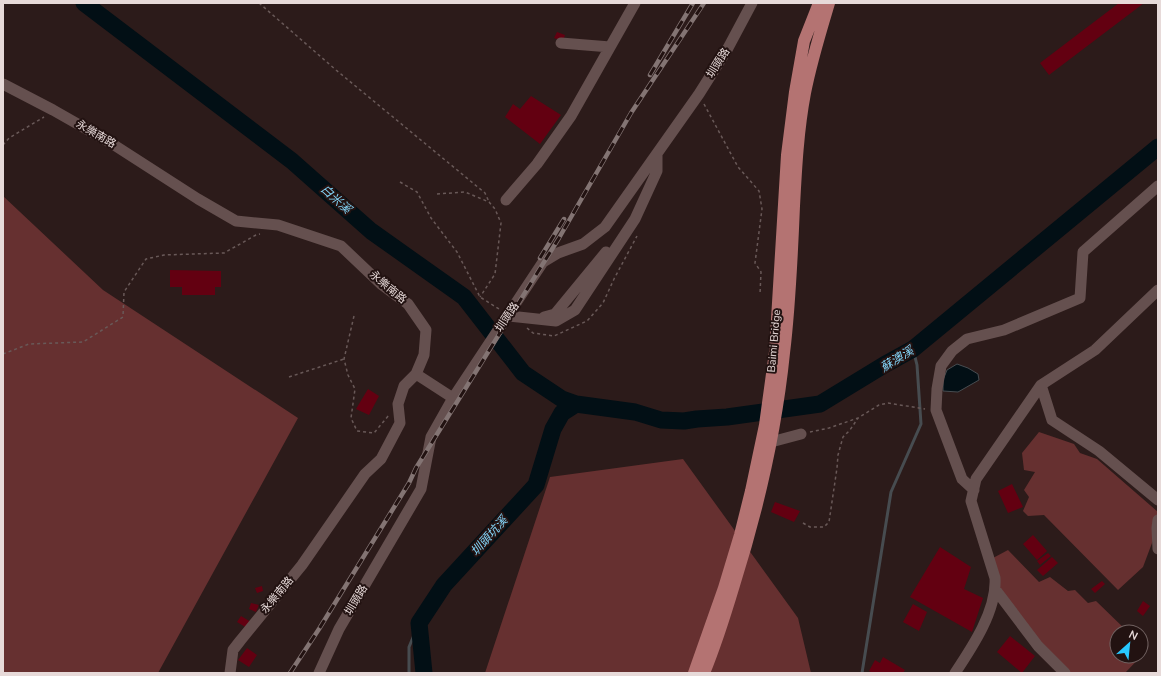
<svg xmlns="http://www.w3.org/2000/svg" width="1161" height="676" viewBox="0 0 1161 676" font-family="'Nunito Sans','Noto Sans TC',sans-serif">
<style>
.green{fill:#663030}
.water{fill:#020f15;stroke:#474c50}
.lines{fill:none;stroke-linecap:round;stroke-linejoin:round}
.stream{stroke:#474c50;stroke-width:3}
.river{stroke:#020f15;stroke-width:17}
.building{fill:#630011}
.path{stroke:#695958;stroke-width:1.5;stroke-dasharray:3 3;stroke-linecap:butt}
.minor{stroke:#65504f;stroke-width:11}
.major{stroke:#b47372;stroke-width:12}
.rail-casing{stroke:#837473;stroke-width:4.5}
.rail{stroke:#221211;stroke-width:3;stroke-dasharray:9;stroke-linecap:butt}
.labels{text-anchor:middle;dominant-baseline:central;stroke-width:4;stroke-linejoin:round;paint-order:stroke}
.street-label{font-size:11px;fill:#e7dad9;stroke:#221211}
.water-label{font-size:12px;font-style:italic;fill:#84d6fa;stroke:#221211}
</style>
<rect width="100%" height="100%" fill="#2c1b1a"/>
<path class="green" d="M3 196 103 290 298 418 158 673H3Z
M1039 432 1074 444 1080 453 1097 459 1158 512 1152 543 1143 567 1118 590 1044 515 1028 516 1023 511 1029 497 1024 490 1035 472 1024 470 1022 453Z
M683 459 798 618 811 673H485L550 477Z
M1008 550 1039 582 1050 577 1068 591 1075 590 1088 603 1096 601 1128 632H1117V656H1141V645L1147 650 1125 673H1071L1039 643 998 586 993 558Z"/>
<path class="water" d="M957 364 968 368 978 374 979 380 958 392 943 391V380L947 370Z"/>
<g class="lines">
<path class="stream" d="M409 673V647L419 623
M862 673 891 492 921 424 917 365 913 349"/>
<path class="river" d="M84 3 292 161 371 231 464 297 523 373 562 399 576 404 635 412 661 420 684 421 697 419 727 417 820 404 884 365 913 349 1158 147
M424 673 419 623 444 585 536 485 553 429 562 413 576 404"/>
</g>
<path class="building" d="M1119 3H1144L1049 75 1040 63Z
M557 32 565 35 563 41 554 38Z
M531 96 561 115 540 144 505 117 513 104 520 109Z
M170 270 221 271V287H215V295H182V287H170Z
M368 389 379 396 369 415 356 409Z
M1012 484 1023 507 1008 513 998 491Z
M775 502 800 511 794 522 771 512Z
M1033 535 1047 551 1037 560 1023 544Z
M940 547 971 567 964 589 983 598 972 632 910 597Z
M1048 553 1051 556 1040 565 1037 561Z
M1052 557 1058 563 1043 576 1037 570Z
M1102 581 1105 584 1095 593 1091 589Z
M262 586 263 591 257 593 255 588Z
M1143 601 1150 606 1143 616 1137 611Z
M251 603 259 605 256 612 249 609Z
M913 604 927 612 919 631 903 622Z
M241 616 251 622 247 628 237 622Z
M1010 636 1035 656 1022 673 997 652Z
M247 648 257 655 249 667 238 660Z
M883 657 905 670 903 673H873L869 671 875 660 880 663Z"/>
<g class="lines">
<path class="path" d="M259 3 336 70 485 193 489 202
M704 104 738 167 759 191 762 209 755 263 761 272 760 294
M3 145 9 138 44 117
M400 182 417 192 431 218 457 252 480 297 499 309
M437 194 465 192 489 202 495 209 501 223 495 274 480 297
M354 316 344 359 348 375 355 389 351 418 357 431 374 433 389 415
M527 328 533 333 554 336 587 321 603 303 614 279 637 236
M3 354 29 344 83 342 123 317 124 292 146 259 164 255 224 253 256 235 260 234
M289 377 344 359
M810 432 829 428 858 418 879 405 888 403 925 409
M803 523 810 527H824L829 522 837 468 838 455 843 437 850 430 858 418"/>
<path class="minor" d="M561 43 610 47
M3 84 53 110 111 143 198 199 236 221 278 225 341 246 381 284 408 304 426 330 424 355 416 374 404 386 398 404 400 423 381 459 365 474 302 565 240 641 233 650 230 673
M506 200 537 164 571 116 635 3
M509 316 556 321 575 310 635 219 657 171V154
M544 317 555 314 606 252
M416 374 453 398
M1041 385 1052 420 1099 451 1158 500
M763 441 771 442 801 434
M974 490 962 479 936 410 937 389 941 366 952 351 967 339 1004 330 1080 298 1083 252 1158 186
M1158 520 1157 528 1158 549
M995 589 1038 646 1065 673
M319 673 339 629 421 489 431 437 453 398 543 262 558 253 583 244 605 227 699 94 728 48 752 3
M955 673C973 646 997 610 995 578L971 501 976 479 1041 385 1095 350 1158 290"/>
<path class="major" d="M694 673 724 588 740 535 751 491 765 425 775 352 787 155 795 92 804 41 819 3
M704 673C716 644 725 615 734 585 758 509 776 432 784 353 790 304 792 255 794 206 796 168 798 130 805 93 811 62 820 33 829 3"/>
<defs>
<path id="rail" d="M650 75 693 3
M540 258 564 219
M290 673 319 629 409 483 416 468 559 238 631 113 704 3"/>
</defs>
<use href="#rail" class="rail-casing"/>
<use href="#rail" class="rail"/>
</g>
<g class="labels">
<g class="street-label">
<text transform="translate(718 63) rotate(-58)">圳頭路</text>
<text transform="translate(96 134) rotate(30)">永樂南路</text>
<text transform="translate(388 287) rotate(40)">永樂南路</text>
<text transform="translate(507 317) rotate(-56)">圳頭路</text>
<text transform="translate(774 341) rotate(-85)">Baimi Bridge</text>
<text transform="translate(277 595) rotate(-50)">永樂南路</text>
<text transform="translate(356 600) rotate(-59)">圳頭路</text>
</g>
<g class="water-label">
<text transform="translate(336 199) rotate(42)">白米溪</text>
<text transform="translate(897 359) rotate(-32)">蘇澳溪</text>
<text transform="translate(489 536) rotate(-48)">圳頭坑溪</text>
</g>
</g>
<rect width="1161" height="676" fill="none" stroke="#e7dad9" stroke-width="8"/>
<g transform="translate(1129 644) rotate(27)"><circle r="19" fill="#221211" stroke="#716261"/>
<path d="M0-3L7 15L0 10L-7 15Z" fill="#28c8ff"/>
<text y="-6" font-size="11" font-weight="bold" text-anchor="middle" fill="#e7dad9">N</text>
</g>
</svg>
